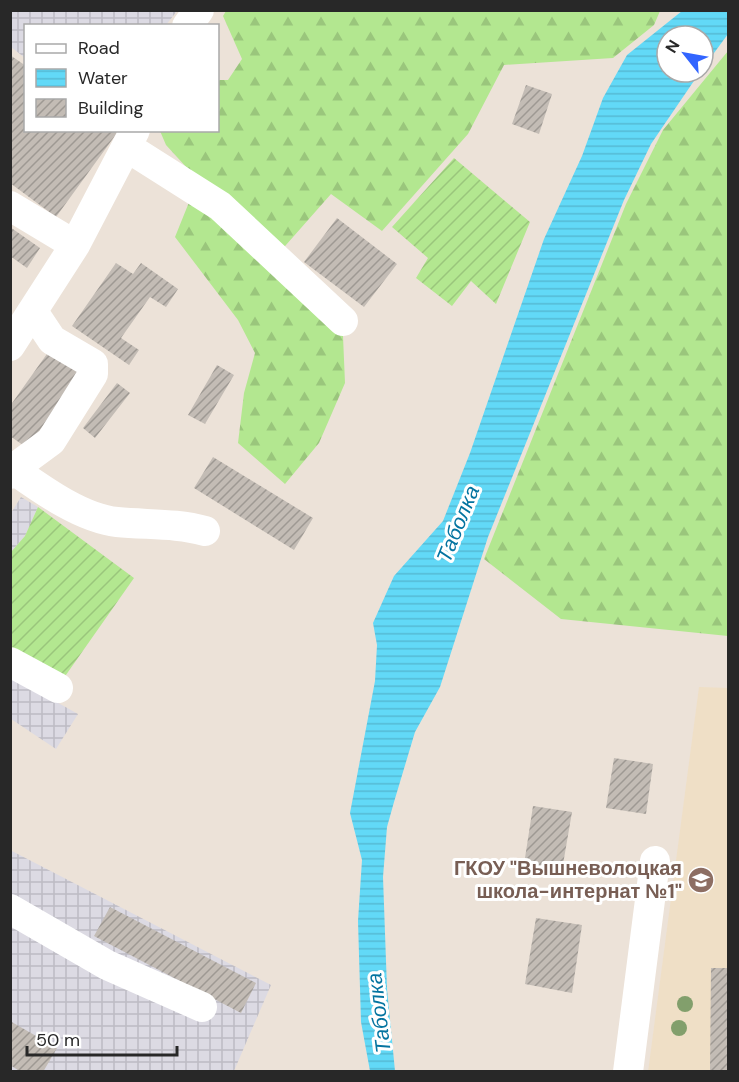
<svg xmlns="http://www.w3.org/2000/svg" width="739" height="1082" viewBox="0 0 739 1082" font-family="'DM Sans',sans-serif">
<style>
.industrial{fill:url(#industrial-grid)}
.education{fill:#efdfc6}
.forest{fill:url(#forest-firs)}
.garden{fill:url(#garden-furrows)}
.water{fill:url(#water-rules)}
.building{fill:url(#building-hatch)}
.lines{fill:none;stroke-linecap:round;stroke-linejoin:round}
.minor{stroke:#fff;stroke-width:30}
.tree{fill:#829f6c}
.labels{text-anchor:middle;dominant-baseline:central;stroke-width:6;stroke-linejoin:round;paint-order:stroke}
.education-label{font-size:20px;font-weight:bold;fill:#785e54;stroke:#fff;text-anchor:end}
.water-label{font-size:21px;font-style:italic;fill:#0474a0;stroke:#fff}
</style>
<defs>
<pattern id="industrial-grid" width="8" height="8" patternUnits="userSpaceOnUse" patternTransform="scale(1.5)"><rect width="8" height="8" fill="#dcdae3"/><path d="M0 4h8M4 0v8" fill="none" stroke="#bdbbc3"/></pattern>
<pattern id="forest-firs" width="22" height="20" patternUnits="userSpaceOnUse" patternTransform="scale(1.5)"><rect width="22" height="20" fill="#b3e790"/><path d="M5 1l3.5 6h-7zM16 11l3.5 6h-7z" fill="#9ac67c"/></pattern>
<pattern id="garden-furrows" width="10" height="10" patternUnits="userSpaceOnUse" patternTransform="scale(1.5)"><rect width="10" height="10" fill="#b3e790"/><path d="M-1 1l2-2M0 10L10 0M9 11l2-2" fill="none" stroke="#9ac67c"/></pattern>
<pattern id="water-rules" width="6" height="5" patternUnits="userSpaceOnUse" patternTransform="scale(1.5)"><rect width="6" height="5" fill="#62d9f7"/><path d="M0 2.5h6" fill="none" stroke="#55bad4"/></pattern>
<pattern id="building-hatch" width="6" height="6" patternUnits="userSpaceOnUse" patternTransform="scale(1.5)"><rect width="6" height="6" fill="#c3bcb5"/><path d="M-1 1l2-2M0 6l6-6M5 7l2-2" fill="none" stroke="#9e9993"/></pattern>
</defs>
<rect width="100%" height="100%" fill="#ece2d8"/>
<path class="industrial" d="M11 10H177V11L166 25 26 26 25 58 11 47Z
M21 497 38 507 25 536 11 552V513Z
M10 676 78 714 56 749 11 719Z
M10 850 271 985 234 1071H11Z"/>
<path class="education" d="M699 687 728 688V1071L648 1072Z"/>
<path class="forest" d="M226 11H660L654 25 613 58 504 65 468 134 382 231 331 194 271 262 343 336 345 383 319 443 285 484 238 443 244 393 255 353 238 320 175 237 198 180 166 145 160 131 218 130V80H228L242 59 223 16Z
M728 51V636L561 619 484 559 626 204 663 130Z"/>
<path class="garden" d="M454 158 530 222 496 304 471 281 452 306 416 278 428 258 392 227Z
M38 507 134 578 61 682 11 653V552L25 536Z"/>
<path class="water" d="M682 11H728V34L703 68V36H667V72H700L651 144 624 200 488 537 440 687 415 732 394 802 387 827 383 877 387 989 395 1071H370L361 1022 358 921 362 860 350 813 375 681 377 645 373 623 394 576 443 521 470 453 544 239 582 156 603 98 627 55Z"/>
<path class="building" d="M10 55 26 66V130H114L117 133 56 217 10 183Z
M526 85 552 94 539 134 512 124Z
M337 218 397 264 364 307 304 262Z
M10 227 40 248 27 268 10 256Z
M116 263 133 274 141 263 178 289 166 307 150 297 121 338 139 350 129 365 72 326Z
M49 351 81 373 27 448 10 436V406Z
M217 365 234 375 205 424 188 415Z
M117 383 130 393 95 438 83 428Z
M213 457 313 518 294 550 194 488Z
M614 758 653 764 646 814 606 808Z
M533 806 572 812 561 876 523 871Z
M110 907 256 983 241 1013 94 936Z
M536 918 582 925 572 993 525 984Z
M711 968H728V1072H710Z
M10 1021 57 1048 43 1072H21L10 1065Z"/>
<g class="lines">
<path class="minor" d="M187 26 199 10
M127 147 220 206 343 321
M10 206 75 245
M10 346 75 245 135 130
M10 467C40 488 80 518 117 522 148 525 176 523 205 531
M10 474 13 469 51 441 93 374V364L52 340 34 313
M10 662 58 688
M10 909 107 965 202 1007
M628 1072 655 861"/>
</g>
<g class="tree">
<circle cx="685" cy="1004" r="8"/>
<circle cx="679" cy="1028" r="8"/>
</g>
<defs>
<symbol id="school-disc" viewBox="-11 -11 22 22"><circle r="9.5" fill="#8d6e63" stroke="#fff"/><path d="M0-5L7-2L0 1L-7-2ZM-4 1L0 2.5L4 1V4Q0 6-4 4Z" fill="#fff"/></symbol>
</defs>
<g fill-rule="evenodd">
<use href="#school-disc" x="686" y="865" width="30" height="30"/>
</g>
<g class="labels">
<g class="education-label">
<text x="682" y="868">ГКОУ "Вышневолоцкая<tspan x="682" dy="23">школа-интернат №1"</tspan></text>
</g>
<g class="water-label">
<text transform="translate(458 524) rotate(-68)">Таболка</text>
<text transform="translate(379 1013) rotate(-97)">Таболка</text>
</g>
</g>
<rect width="739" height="1082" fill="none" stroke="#282828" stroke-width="24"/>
<rect x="24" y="24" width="195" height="108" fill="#ffffff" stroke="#a9a9a9" stroke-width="1.5"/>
<rect x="36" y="44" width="30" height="9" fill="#ffffff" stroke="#a9a9a9" stroke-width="1.5"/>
<text x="78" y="54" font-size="18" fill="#282828">Road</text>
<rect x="36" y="69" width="30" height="18" fill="url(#water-rules)" stroke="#a9a9a9" stroke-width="1.5"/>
<text x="78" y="84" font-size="18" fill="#282828">Water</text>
<rect x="36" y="99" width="30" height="18" fill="url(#building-hatch)" stroke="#a9a9a9" stroke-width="1.5"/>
<text x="78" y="114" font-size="18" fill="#282828">Building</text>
<g transform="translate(685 54) rotate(301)"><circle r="28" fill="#ffffff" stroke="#a9a9a9" stroke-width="1.5"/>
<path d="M0-4.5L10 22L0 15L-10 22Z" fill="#3265ff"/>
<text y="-9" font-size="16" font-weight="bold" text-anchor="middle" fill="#282828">N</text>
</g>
<path d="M27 1046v9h150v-9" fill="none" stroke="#282828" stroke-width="3"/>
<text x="36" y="1046" font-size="18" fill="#282828" stroke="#ffffff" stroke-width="4.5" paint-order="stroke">50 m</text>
</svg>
